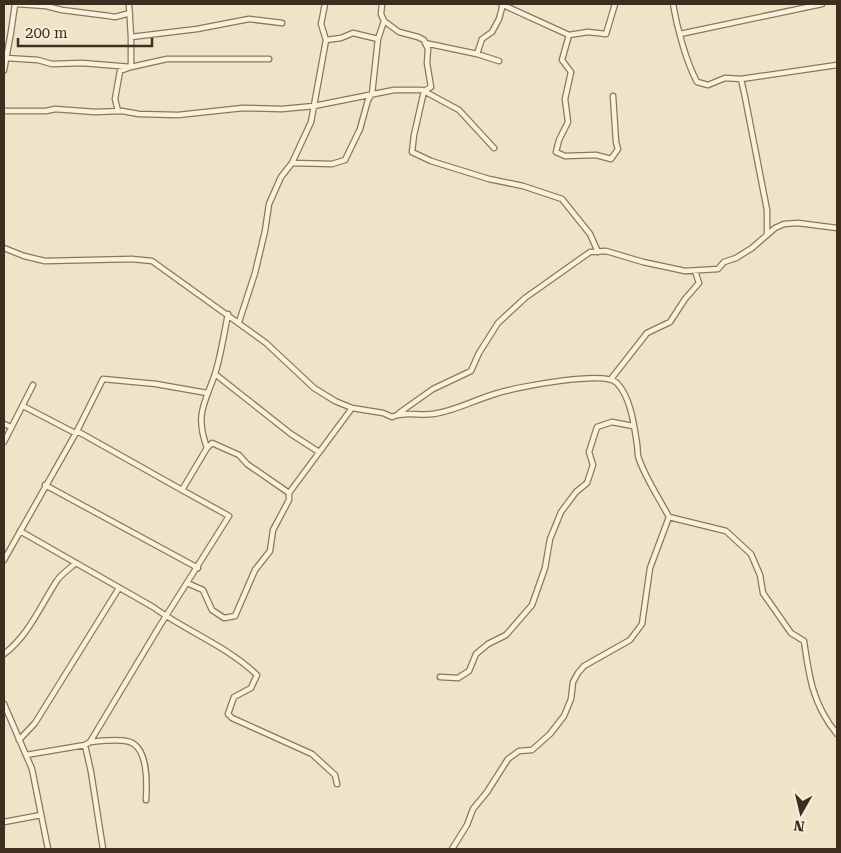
<svg xmlns="http://www.w3.org/2000/svg" width="841" height="853" viewBox="0 0 841 853" font-family="'Roboto Serif',serif">
<style>
.lines{fill:none;stroke-linecap:round;stroke-linejoin:round}
.minor-casing{stroke:#8d765c;stroke-width:7}
.minor{stroke:#faf1dc;stroke-width:4.5}
</style>
<rect width="100%" height="100%" fill="#f0e4c8"/>
<g class="lines">
<defs>
<path id="minor" d="M17 4 46 6 62 10 109 16 115 17 130 13
M129 4 131 37 197 29 249 19 282 23
M501 4 569 35 562 60 571 72 565 99 568 122 559 140 556 152 565 156 596 155 611 159 618 149 616 142 613 96
M673 4C677 28 686 61 697 82L708 85 725 78 741 79 745 97 767 210V235
M384 21 399 32 418 37 424 40 428 49 427 63 431 87 424 91 414 135 412 152 431 161 489 179 523 186 562 199 590 234 598 252
M680 34 822 4
M569 35 588 32 606 34 615 4
M326 40 341 38 353 33 378 39
M425 43 477 54 499 61
M477 54 482 39 492 32 499 19 503 4
M6 58 38 60 52 64 82 63 131 67V37
M4 70 11 32 15 4
M741 79 837 65
M4 111H46L55 109 95 112 122 111 139 114 178 115 243 108 282 109 314 106 394 90H422L459 110 494 148
M118 111 115 99 120 71 131 67 167 59H269
M292 163 332 164 345 160 360 129 368 100 372 94 378 39 384 21 381 14 382 4
M4 248 24 256 45 261 132 259 152 261 266 343 314 388 335 401 352 408 383 413 392 417C404 411 419 416 433 414 456 411 476 399 498 393 517 387 605 370 617 383 631 398 634 425 637 444 638 449 637 455 639 459 646 479 659 498 669 517L726 531 751 554 760 575 763 593 791 633 804 641C809 677 813 705 837 734
M239 322 255 273 265 231 269 204 281 177 292 163 311 122 326 40 321 24 325 4
M215 374 291 434 319 452
M611 379 647 333 670 322 685 299 699 283 695 271
M23 406 75 433
M399 413 433 389 471 371 479 353 498 323 525 298 590 252 606 251 643 262 685 271 718 269 724 262 736 258 752 248 775 228 784 224 798 223 837 228
M4 424 11 427
M77 431 182 490 207 448C195 415 204 405 215 374 221 355 224 334 228 314
M4 442 33 385
M207 448 212 443 239 455 247 464 289 493
M45 485 198 568
M20 531 153 607C186 631 227 646 257 675L251 688 234 697 228 714 232 718 312 754 335 775 337 784
M4 560 77 431 103 379 156 384 207 393
M187 583 203 590 212 610 224 618 235 616 255 570 270 551 273 530 289 500V493L352 408
M4 654C28 636 40 607 56 582 60 575 69 569 76 563
M440 677 458 678 469 671 476 654 488 644 506 635 532 605 545 568 550 539 561 512 576 492 587 483 593 465 589 452 597 427 612 422 633 426
M4 704 32 769 48 849
M19 740 35 723 119 588
M90 742C102 741 115 739 126 741 149 744 147 784 146 800
M85 745 91 772 103 849
M26 755 85 745 90 742 159 627 229 516 182 490
M4 822 41 815
M452 849 467 825 473 809 487 792 508 759 519 751 532 750 550 734 564 716 571 699 573 682 578 673 584 666 630 640 642 624 650 568 669 517"/>
</defs>
<use href="#minor" class="minor-casing"/>
<use href="#minor" class="minor"/>
</g>
<rect width="841" height="853" fill="none" stroke="#3d2e20" stroke-width="10"/>
<g transform="translate(801 813) rotate(188)" stroke="#f7eed8" stroke-width="4" paint-order="stroke">
<path d="M0-4L9 19L0 12L-9 19Z" fill="#3d2e20"/>
<text y="-8" font-size="14" font-weight="bold" text-anchor="middle" fill="#3d2e20">N</text>
</g>
<path d="M18 38v8h134v-8" fill="none" stroke="#3d2e20" stroke-width="2.5"/>
<text x="25" y="38" font-size="15" fill="#3d2e20" stroke="#f7eed8" stroke-width="4" paint-order="stroke">200 m</text>
</svg>
